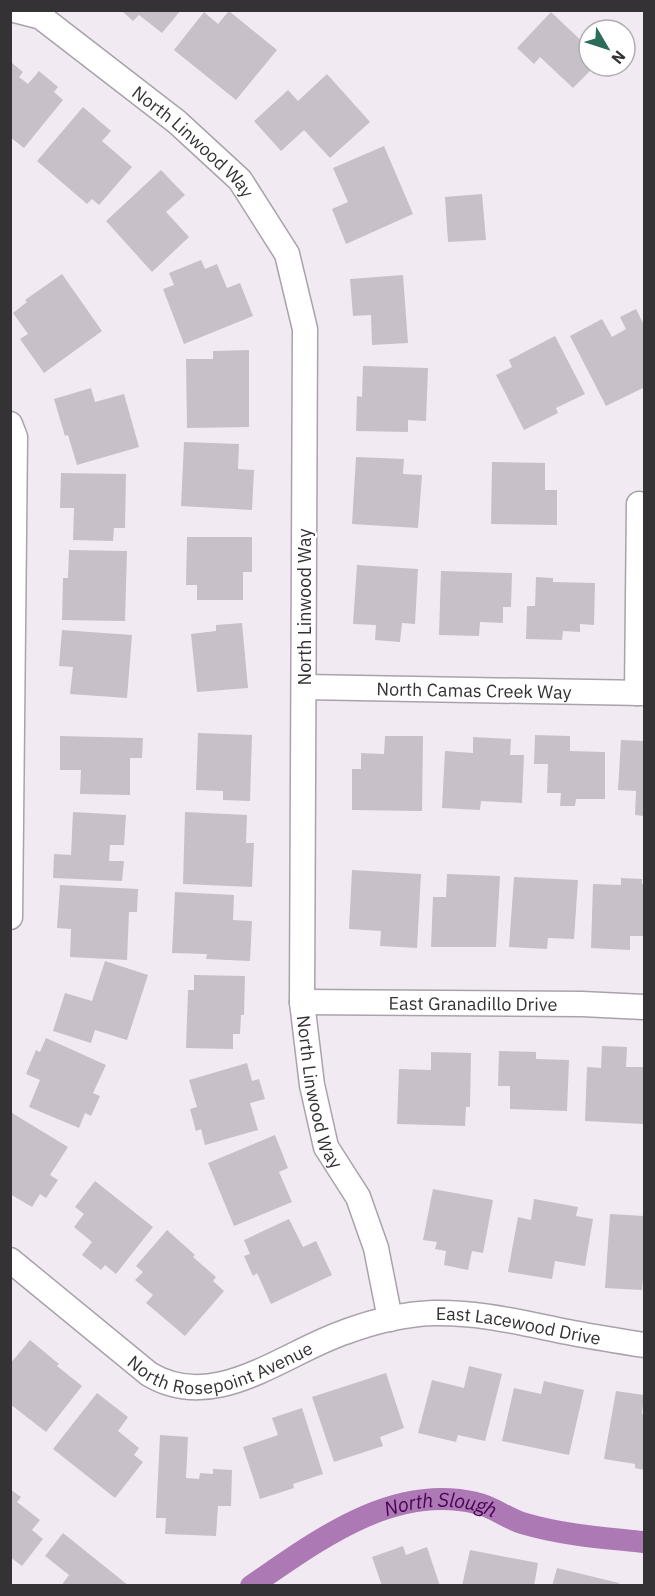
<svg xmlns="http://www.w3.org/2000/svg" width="655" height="1596" viewBox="0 0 655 1596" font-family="'IBM Plex Sans',sans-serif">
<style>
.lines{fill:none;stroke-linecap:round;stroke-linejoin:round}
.canal{stroke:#ad79b5;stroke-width:22}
.building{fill:#c7c0c8}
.minor-casing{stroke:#aaa2ab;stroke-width:27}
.minor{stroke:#fff;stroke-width:24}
.labels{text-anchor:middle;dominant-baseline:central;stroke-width:4.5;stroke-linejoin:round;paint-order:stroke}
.street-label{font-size:18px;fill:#353235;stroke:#fff}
.water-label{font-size:20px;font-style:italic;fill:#490353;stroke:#fff}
</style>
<rect width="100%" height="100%" fill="#f2eaf3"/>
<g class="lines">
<path class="canal" id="s1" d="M251 1586C317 1541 392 1483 476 1503 492 1506 506 1518 522 1523 562 1535 603 1538 644 1542"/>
</g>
<path class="building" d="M121 10H181L162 33 139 15 133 21Z
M229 11 277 50 236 100 174 50 204 12 218 24Z
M551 12 589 48V66H595L573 88 540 57 534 64 517 48Z
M12 63 23 72 19 77 28 84 39 71 58 87 54 92 63 100 24 148 10 137Z
M327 74 370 122 330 158 304 130 281 151 254 121 288 90 298 101Z
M83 107 111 131 102 141 132 167 99 205 92 199 87 204 37 161Z
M384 146 413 214 346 244 332 209 348 202 333 168Z
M161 170 185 195 166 212 189 237 152 272 106 221Z
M482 194 486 240 448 242 445 197Z
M201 260 205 269 217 264 227 288 240 283 253 316 184 344 163 289 174 285 169 273Z
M62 274 102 331 44 373 20 339 28 334 13 313 27 302 25 300Z
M403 275 408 343 372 345 371 315 353 316 350 279Z
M636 309 644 325V392L643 388 606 406 570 336 602 319 612 337 626 329 620 317Z
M555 336 585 394 556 408 558 413 524 430 496 375 512 367 509 360Z
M249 350V427L187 428 186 359H213V351Z
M363 366 428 368 426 421 408 420V432L356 431 357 396 362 397Z
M91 388 95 402 124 394 139 447 77 465 68 435 65 436 54 399Z
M184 442 239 444 238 469 254 470 252 510 181 506Z
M356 457 404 459 403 474 422 475 418 528 352 524Z
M492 462 545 463V490H557V525L491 524Z
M61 473 126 474 125 528H114L113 541 73 540 74 508H60Z
M187 537H252V572H243V600H197V585H186Z
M69 550 127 551 125 621 62 620 63 578H68Z
M357 565 418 569 415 624 402 623 400 642 375 640 376 625 353 624Z
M441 571 512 573 511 607H503V623L480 622 479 636 439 635Z
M536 577 553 578V582L595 583 594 625 580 624V632L563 631 562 640 526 639 527 606H535Z
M242 623 248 688 197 692 191 634 216 631V625Z
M62 630 132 635 127 698 70 694 73 667 59 666Z
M198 733 252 735 250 801 223 800V791L196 790Z
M535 735 570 736V751L605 752V799H576L575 806H560L561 793H547L548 764H534Z
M60 736 143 738 142 758H130V795L80 794 81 770H60Z
M385 736H423L422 811 352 810V769H361V753L384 754Z
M473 737 511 739 510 755H524L522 803 481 801 480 810 442 808 445 751 473 753Z
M621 740 644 741V816L635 815 636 791 618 790Z
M73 812 126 815 124 845H110L109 861H124L122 881 53 878 54 854 71 855Z
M185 812 247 815 246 843H254L252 887 183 884Z
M352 870 421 874 417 948 380 946 381 931 349 929Z
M447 874 500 876 496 947H431L433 897H446Z
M514 877 578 880 574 939 548 938 547 949 509 947Z
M621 878 642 879V884H644V936H630V950L591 948 593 884 621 885Z
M60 885 138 889 137 912H129L127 960 70 957 71 929 57 928Z
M175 892 234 895 233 920 252 921 250 961 206 959 207 954 172 953Z
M105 961 148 975 127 1040 95 1030 91 1043 53 1031 65 993 92 1001Z
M194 975 245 976 244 1015H241L240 1034H233V1049L186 1048 188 990H194Z
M46 1038 106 1065 93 1093 100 1096 91 1116 85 1113 79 1128 29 1107 40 1080 26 1074 36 1050 40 1052Z
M602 1046 627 1047 626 1067H644V1124L585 1121 587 1067 601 1068Z
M499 1051 536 1052V1059L569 1060 567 1111 510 1109V1086H498Z
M431 1052 471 1053 470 1107H466L465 1126 397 1124 399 1069 431 1070Z
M247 1063 252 1081 259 1079 265 1099 250 1103 258 1130 205 1145 201 1129 196 1131 190 1109 197 1107 189 1080Z
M12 1113 68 1147 50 1175 58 1180 46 1198 40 1194 32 1207 10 1194Z
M275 1135 288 1168 279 1172 292 1202 234 1226 208 1163Z
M95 1181 153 1227 116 1274 105 1265 101 1270 82 1255 92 1242 74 1227 84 1214 75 1207Z
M433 1189 493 1200 483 1253 472 1251 468 1270 444 1265 446 1251 435 1249 437 1242 423 1240Z
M534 1199 578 1207 576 1216 593 1219 585 1266 555 1261 552 1279 508 1272 518 1217 531 1220Z
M610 1214 644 1216V1267L642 1290 605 1288Z
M289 1219 303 1247 316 1241 332 1275 271 1304 257 1273 253 1276 244 1256 250 1254 244 1240Z
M167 1230 195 1255 193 1257 216 1277 213 1281 224 1291 185 1336 146 1303 153 1295 135 1280 143 1272 136 1266Z
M30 1340 59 1364 57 1366 82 1386 46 1432 10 1404V1364Z
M469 1366 502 1374 485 1441 458 1435 456 1442 418 1433 432 1380 464 1388Z
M386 1373 404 1428 380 1437 383 1446 334 1462 312 1397Z
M544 1381 584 1390 569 1455 502 1441 514 1388 541 1394Z
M616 1391 644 1395 642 1414H644V1470L635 1468V1464L604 1459Z
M97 1393 128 1417 118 1431 139 1448 134 1455 143 1462 115 1498 53 1449Z
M302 1408 323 1474 293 1484 294 1488 260 1499 243 1447 278 1435 272 1418Z
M160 1435 188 1437 186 1478 199 1479 200 1473 213 1474V1469L232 1470 231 1506H218L216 1536 165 1534 166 1518H156Z
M10 1489 21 1497 17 1502 40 1520 32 1530 43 1539 22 1566 10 1557Z
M63 1533 129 1586H61L69 1575 45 1556Z
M403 1546 406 1555 427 1547 440 1586H382L372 1557Z
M470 1550 538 1563 534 1586H462Z
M557 1568 619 1583V1586H552Z"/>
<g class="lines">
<defs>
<g id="minor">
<path id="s2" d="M14 10 41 17 177 122 240 180 287 254 305 329 302 1002 312 1085 326 1147 358 1197 376 1248 390 1319"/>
<path d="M10 424 15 437 10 917"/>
<path id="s3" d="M304 687 644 693"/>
<path d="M637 693 639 504"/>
<path id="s4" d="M302 1002 582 1004 644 1007"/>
<path id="s5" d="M10 1260 149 1374C215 1414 283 1353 345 1332 372 1322 404 1314 433 1313 481 1312 522 1323 568 1332 593 1337 619 1341 644 1345"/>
</g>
</defs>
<use href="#minor" class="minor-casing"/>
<use href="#minor" class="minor"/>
</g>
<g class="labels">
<g class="street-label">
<text stroke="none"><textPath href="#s2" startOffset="225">North Linwood Way</textPath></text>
<text transform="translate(304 607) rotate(-90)">North Linwood Way</text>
<text stroke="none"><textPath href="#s3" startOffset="170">North Camas Creek Way</textPath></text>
<text stroke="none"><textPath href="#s4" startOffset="171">East Granadillo Drive</textPath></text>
<text stroke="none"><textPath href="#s2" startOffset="1215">North Linwood Way</textPath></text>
<text stroke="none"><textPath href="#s5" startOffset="566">East Lacewood Drive</textPath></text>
<text stroke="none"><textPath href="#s5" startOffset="254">North Rosepoint Avenue</textPath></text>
</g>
<g class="water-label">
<text stroke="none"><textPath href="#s1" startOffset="212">North Slough</textPath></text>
</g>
</g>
<rect width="655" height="1596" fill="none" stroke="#353235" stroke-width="24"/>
<g transform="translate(607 48) rotate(129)"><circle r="28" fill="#ffffff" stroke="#aeadae" stroke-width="1.5"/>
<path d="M0-4.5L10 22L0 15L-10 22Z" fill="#2c6c5a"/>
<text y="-9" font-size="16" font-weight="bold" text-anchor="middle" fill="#353235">N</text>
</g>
</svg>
